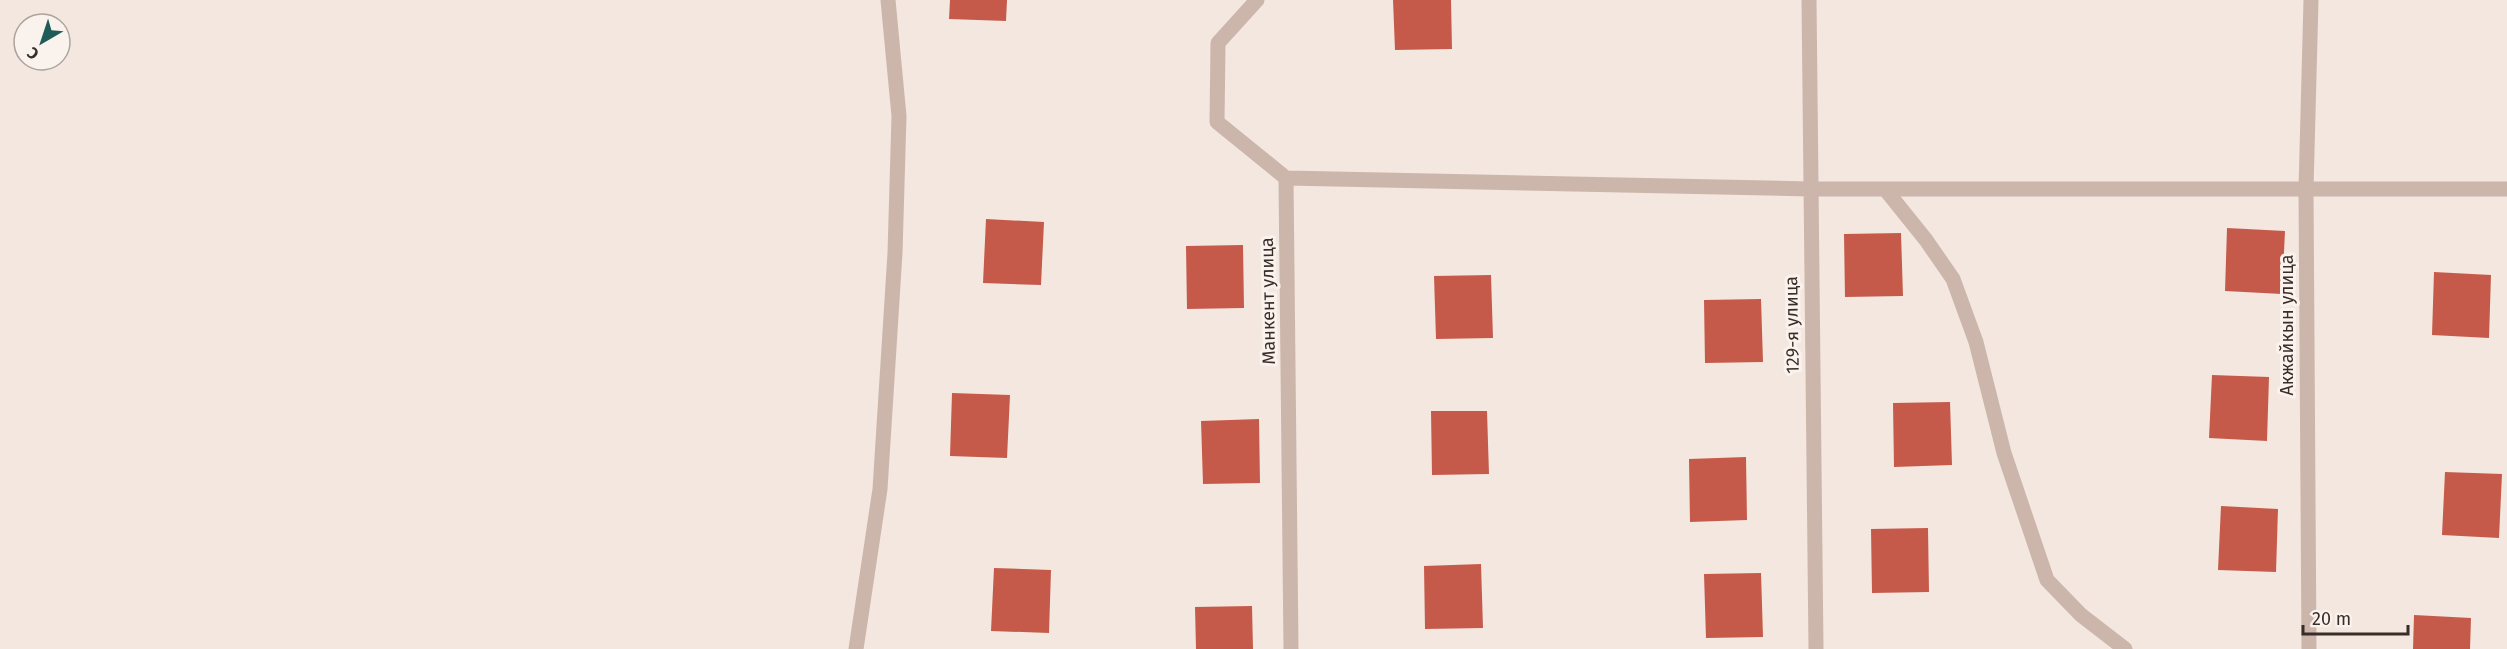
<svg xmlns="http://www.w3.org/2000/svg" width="2507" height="649" viewBox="0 0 2507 649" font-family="'Fira Sans',sans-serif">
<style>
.building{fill:#c65a4a}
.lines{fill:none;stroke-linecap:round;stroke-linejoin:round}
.minor{stroke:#ccb6ab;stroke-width:15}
.labels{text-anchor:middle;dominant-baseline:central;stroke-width:6;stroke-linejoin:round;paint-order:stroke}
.street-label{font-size:18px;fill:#392d2a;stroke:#faf2ec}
</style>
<rect width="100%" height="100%" fill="#f3e7df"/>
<path class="building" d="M950 0H1007L1006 21 949 19Z
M1393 0H1451L1452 49 1395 50Z
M986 219 1044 222 1041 285 983 283Z
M2227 228 2285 231 2282 294 2225 291Z
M1901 233 1903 296 1845 297 1844 234Z
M1243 245 1244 308 1187 309 1186 246Z
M2434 272 2491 275 2489 338 2432 335Z
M1491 275 1493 338 1436 339 1434 276Z
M1761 299 1763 362 1705 363 1704 300Z
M2212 375 2269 377 2267 441 2209 438Z
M952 393 1010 395 1007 458 950 456Z
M1950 402 1952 465 1894 467 1893 403Z
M1431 411H1487L1489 474 1432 475Z
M1259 419 1260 483 1203 484 1201 421Z
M1746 457 1747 520 1690 522 1689 459Z
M2445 472 2502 474 2499 538 2442 535Z
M2221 506 2278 509 2276 572 2218 570Z
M1928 528 1929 592 1872 593 1871 529Z
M1481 564 1483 628 1425 629 1424 566Z
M994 568 1051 570 1049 633 991 631Z
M1761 573 1763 637 1706 638 1704 574Z
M1252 606 1253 649H1196L1195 607Z
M2414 615 2471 618 2470 649H2413Z"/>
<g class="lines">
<path class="minor" d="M1257 0 1218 43 1217 122 1286 178 1291 649
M1809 0 1816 649
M1286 178 1810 189H2507
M1885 189 1926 240 1953 279 1976 342 2004 453 2047 580 2081 615 2125 649
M856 649 880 489 895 253 899 116 888 0
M2309 649 2306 189 2311 0"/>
</g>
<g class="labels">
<g class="street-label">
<text transform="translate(1268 301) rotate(-91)">Манкент улица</text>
<text transform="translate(1792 325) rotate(-91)">129-я улица</text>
<text transform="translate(2287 325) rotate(-90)">Акжайкын улица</text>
</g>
</g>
<g transform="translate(42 42) rotate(219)"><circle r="28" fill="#faf2ec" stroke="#ada39e" stroke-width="1.5"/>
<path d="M0-4.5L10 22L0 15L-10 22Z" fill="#1f5b58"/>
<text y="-9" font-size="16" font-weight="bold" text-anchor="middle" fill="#392d2a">С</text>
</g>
<path d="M2303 625v9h105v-9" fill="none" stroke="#392d2a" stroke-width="3"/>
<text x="2312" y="625" font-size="18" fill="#392d2a" stroke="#faf2ec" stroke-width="4.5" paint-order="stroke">20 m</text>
</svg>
